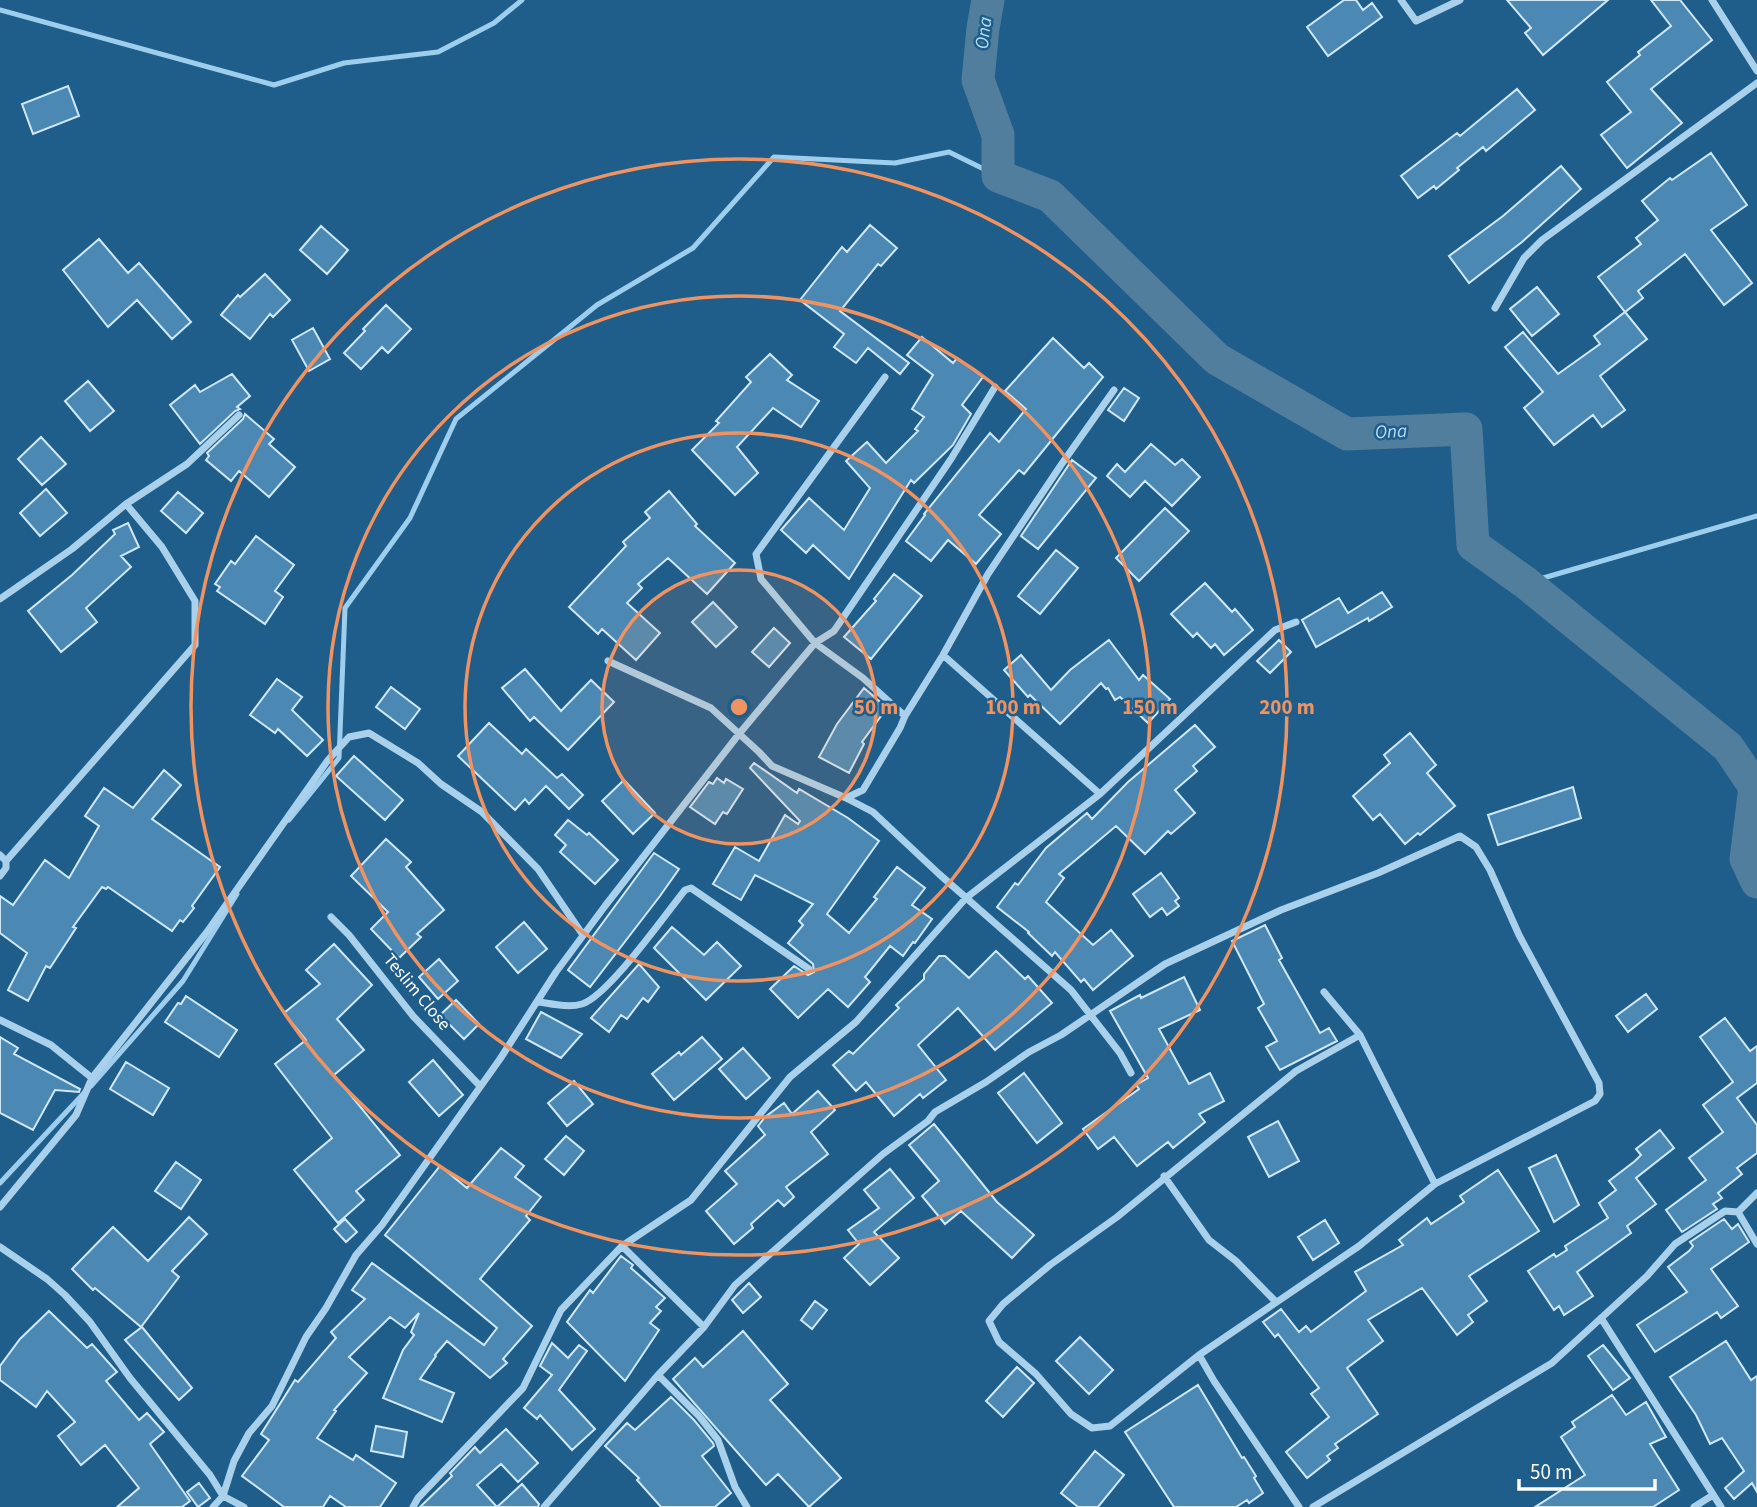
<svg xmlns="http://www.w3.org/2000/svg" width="1757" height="1507" viewBox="0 0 1757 1507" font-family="'Source Sans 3',sans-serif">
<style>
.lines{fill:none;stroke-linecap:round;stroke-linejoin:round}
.stream{stroke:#9eceed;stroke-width:5}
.river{stroke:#527e9d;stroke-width:33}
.building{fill:#4b89b4;stroke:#cfe8f8;stroke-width:2}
.street{stroke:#aad1eb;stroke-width:7}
.ring{fill:none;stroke:#f09361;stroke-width:3.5}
.labels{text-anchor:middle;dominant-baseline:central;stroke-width:5;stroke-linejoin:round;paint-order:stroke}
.street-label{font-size:18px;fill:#fff;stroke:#1f5d8a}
.water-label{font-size:19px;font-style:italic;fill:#b6dbf3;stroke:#1f5d8a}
.centre{fill:#f09361;stroke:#1f5d8a;stroke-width:3.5}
.ring-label{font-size:21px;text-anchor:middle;font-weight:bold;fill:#f09361;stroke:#1f5d8a;stroke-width:5;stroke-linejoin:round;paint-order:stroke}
</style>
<rect width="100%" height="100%" fill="#1f5d8a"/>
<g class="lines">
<path class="stream" d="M0 10 274 85 344 63 438 52 494 23 522 0
M1526 583 1757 516
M289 820 339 758 345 608 410 518 456 419 597 305 693 248 774 157 895 163 949 152 998 176
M91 1086 183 981 237 894
M0 1183 84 1093"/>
<path class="river" d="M988 0 983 28 978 80 998 135V176L1050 196 1217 359 1347 434 1466 429 1473 545 1526 583 1728 747 1755 787 1746 859 1757 882"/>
</g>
<path class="building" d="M1344 0H1356L1363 10 1372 3 1382 17 1328 56 1307 27Z
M1507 0H1608L1543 55 1525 33 1531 28Z
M1651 0H1680L1712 40 1651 89 1682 123 1627 168 1601 135 1631 112 1607 82 1640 55 1638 52 1671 26Z
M68 86 79 116 33 134 22 104Z
M1517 89 1535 110 1486 151 1483 147 1457 168 1459 170 1436 189 1434 186 1418 198 1401 176 1457 133 1460 136Z
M1711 153 1747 205 1711 230 1752 283 1724 305 1685 254 1638 291 1643 298 1625 312 1598 277 1641 244 1636 238 1658 220 1642 201 1670 178 1672 180Z
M1561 166 1581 189 1522 242 1469 283 1449 256 1503 216Z
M870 225 897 248 881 266 878 264 840 311 909 363 900 374 868 348 856 363 834 347 844 334 800 300 842 247 847 252Z
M321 226 348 250 327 274 300 250Z
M99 239 128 273 139 263 191 322 172 339 137 300 108 327 63 270Z
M265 274 290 300 273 317 270 314 250 339 221 315 238 295 240 297Z
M1537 287 1559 314 1532 336 1510 309Z
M386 305 411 329 388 353 382 347 361 369 344 353 365 331 363 329Z
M1625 312 1647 339 1600 376 1625 410 1602 427 1593 415 1554 445 1524 408 1543 392 1505 347 1523 332 1558 374 1600 344 1594 336Z
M313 328 330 359 309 371 292 340Z
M922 337 953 363 957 358 983 377 962 405 971 414 953 445 914 483 911 480 849 579 813 545 806 553 781 530 809 498 844 530 870 488 846 461 867 442 886 463 918 431 915 429 924 417 912 409 933 375 907 355Z
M1053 338 1084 368 1089 363 1103 377 1024 474 1019 470 979 515 1001 534 976 564 948 540 931 561 906 541 925 515 924 514 990 433 999 442 1026 409 1005 391Z
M770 354 792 375 787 380 819 401 801 427 773 408 737 447 758 473 735 495 692 450 719 423 716 421 751 382 746 377Z
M232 374 250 396 237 407 240 409 235 411 200 444 170 405 195 385 200 392Z
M88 381 114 411 90 431 65 401Z
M1124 388 1139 398 1124 421 1108 410Z
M245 414 274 439 269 444 295 467 269 497 239 471 231 481 206 460 209 456 207 453 243 419Z
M41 437 66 464 42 485 18 459Z
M1151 444 1175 465 1182 459 1200 477 1172 506 1145 481 1130 497 1107 476 1117 464 1125 472Z
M1072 460 1096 478 1038 549 1021 536Z
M46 489 67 513 40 536 20 513Z
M669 491 697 524 695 526 735 563 707 594 668 558 638 584 642 588 627 603 660 633 636 660 602 629 598 634 569 607 626 546 623 542 650 518 645 512Z
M178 492 203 513 186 533 161 511Z
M1165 508 1189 531 1139 581 1116 558Z
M128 523 139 547 121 556 131 567 86 608 97 622 61 652 28 611 72 575 115 534 113 530Z
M256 536 294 565 275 591 283 597 265 624 217 591 220 587 215 584 231 561 235 564Z
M1056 550 1078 568 1040 614 1018 596Z
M894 574 922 596 871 659 844 637 876 601 874 599Z
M1205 583 1232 612 1235 609 1253 630 1224 655 1215 644 1211 648 1197 633 1193 637 1171 614Z
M1382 592 1392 607 1369 621 1368 618 1316 647 1302 620 1339 598 1348 613Z
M713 602 737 627 716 647 692 622Z
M774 628 790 643 769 667 752 652Z
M1109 640 1139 680 1143 675 1170 699 1148 723 1120 697 1115 700 1108 688 1106 689 1101 683 1060 724 1030 695 1028 697 1004 670 1021 655 1051 690 1070 670Z
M1279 640 1291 652 1270 673 1257 661Z
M525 669 561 711 591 680 614 702 568 750 534 717 530 721 502 688Z
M277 679 302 697 292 710 323 740 307 756 278 729 275 733 250 715Z
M391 687 420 709 405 729 376 707Z
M864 688 887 708 862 742 864 744 849 773 819 757 837 724Z
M489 723 522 754 526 749 557 778 562 774 583 795 569 809 546 786 529 804 525 799 515 810 458 756Z
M1195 725 1215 747 1193 766 1197 771 1175 790 1195 813 1171 834 1168 831 1145 854 1116 826 1059 874 1064 878 1046 902 1093 945 1111 930 1133 956 1093 990 1084 979 1081 982 1055 952 1052 956 1028 933 1029 932 997 907 1015 883 1018 885 1046 848 1087 813 1092 819 1128 782Z
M1410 733 1436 765 1427 773 1455 806 1420 835 1418 833 1405 844 1380 814 1373 820 1353 796 1390 763 1384 755Z
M354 756 403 800 385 820 336 776Z
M754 763 797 793 799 789 848 818 879 841 827 914 849 933 877 899 874 897 897 867 925 888 912 905 932 919 915 943 913 942 903 956 890 946 865 977 870 982 848 1007 828 989 798 1018 770 989 794 966 808 975 814 972 813 964 788 943 803 925 799 921 813 904 755 875 741 900 713 884 735 847 759 861 785 815 798 824 800 821 750 768Z
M164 770 181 785 152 819 220 867 192 906 194 908 183 922 180 920 172 931 108 887 106 889 102 887 73 927 76 928 50 968 46 966 28 1001 8 990 27 953 0 933V896L13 905 45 860 69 878 99 826 85 816 104 788 133 808Z
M717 778 724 783 726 779 743 789 727 814 723 812 715 824 690 807 709 782 713 784Z
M624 780 655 813 633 834 602 801Z
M1573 787 1581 818 1498 845 1488 815Z
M568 820 587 835 589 833 618 860 595 884 560 852 566 845 555 835Z
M386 839 411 862 406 867 444 910 417 934 421 937 399 958 371 929 388 912 351 876Z
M654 853 679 869 660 896 590 987 568 970Z
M1161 873 1179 898 1175 901 1179 906 1167 915 1162 908 1150 917 1133 894Z
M524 922 547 949 518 973 496 947Z
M1265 925 1282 958 1279 960 1320 1033 1329 1028 1337 1041 1280 1070 1266 1047 1277 1041 1258 1008 1264 1004 1232 941Z
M672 927 704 955 717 942 741 966 706 1000 654 948Z
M334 944 372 985 337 1019 364 1050 334 1075 400 1155 356 1191 364 1200 338 1223 294 1170 332 1138 275 1064 306 1040 284 1013 320 984 306 970Z
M996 951 1025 979 1028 976 1052 1003 995 1050 958 1008 918 1045 946 1080 923 1098 920 1094 894 1116 866 1082 856 1091 833 1065 849 1051 853 1054 899 1008 896 1005 924 979V974L939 956H945L969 978Z
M439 959 458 981 438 999 419 977Z
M639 964 659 987 648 1002 643 998 627 1019 621 1015 609 1032 591 1018Z
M1184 977 1200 1010 1159 1029 1189 1084 1210 1073 1224 1101 1199 1114 1205 1122 1173 1148 1168 1142 1137 1166 1114 1137 1098 1149 1083 1129 1139 1089 1136 1085 1148 1078 1110 1011 1140 995 1141 998Z
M1646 994 1657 1009 1628 1032 1616 1016Z
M186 996 237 1030 219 1057 165 1022 178 1003 181 1004Z
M456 1000 479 1024 464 1039 440 1015Z
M541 1012 582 1034 561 1058 526 1039Z
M1725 1018 1750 1051 1757 1046V1083L1737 1098 1757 1125V1153L1737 1168 1742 1174 1718 1193 1722 1198 1713 1204 1717 1209 1682 1232 1666 1210 1706 1180 1689 1158 1723 1132 1703 1105 1733 1082 1700 1037Z
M0 1037 18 1048 14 1054 80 1089 79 1092 55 1090 33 1130 0 1113Z
M702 1037 722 1059 674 1100 652 1074 679 1052 681 1055Z
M743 1048 770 1078 746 1099 719 1069Z
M433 1060 463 1095 439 1116 409 1082Z
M126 1062 169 1088 153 1115 110 1089Z
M1024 1073 1062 1123 1037 1143 998 1093Z
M574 1081 593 1104 567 1126 548 1103Z
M818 1091 835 1110 811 1132 828 1154 786 1187 794 1197 784 1206 778 1200 751 1224 753 1228 734 1244 706 1211 737 1184 725 1171 765 1135 758 1126 765 1117 784 1103 792 1114Z
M1278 1121 1299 1161 1269 1177 1248 1137Z
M934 1124 997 1202 1034 1235 1012 1258 961 1211 945 1224 922 1196 939 1181 909 1145Z
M1660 1130 1674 1148 1636 1178 1656 1204 1627 1226 1631 1233 1577 1272 1593 1296 1564 1315 1559 1306 1554 1310 1528 1271 1554 1254 1556 1257 1567 1250 1565 1246 1608 1218 1599 1203 1616 1190 1609 1181 1635 1161 1641 1155 1636 1149Z
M566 1136 584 1151 564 1175 545 1159Z
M501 1148 524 1166 515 1177 541 1197 526 1216 530 1220 480 1279 532 1326 503 1359 507 1363 490 1378 447 1341 435 1355 436 1356 420 1379 454 1393 442 1422 383 1398 403 1350 414 1335 411 1332 419 1313 405 1328 390 1317 349 1357 367 1373 334 1410 336 1411 317 1438 353 1460 356 1455 396 1483 380 1507H346L330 1496 323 1507H284L242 1476 269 1440 261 1434 295 1380 298 1382 336 1338 331 1332 365 1299 352 1290 372 1263 484 1345 497 1328 385 1235 440 1166 467 1188Z
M1556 1155 1579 1205 1554 1222 1529 1168Z
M176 1162 201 1180 181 1209 155 1191Z
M890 1169 914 1198 874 1232 899 1258 870 1285 844 1258 859 1244 848 1230 879 1208 864 1190Z
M1498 1170 1539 1231 1469 1276 1487 1301 1468 1315 1473 1322 1457 1335 1422 1288 1368 1320 1383 1341 1347 1368 1378 1414 1335 1444 1338 1448 1327 1456 1330 1460 1307 1478 1286 1452 1329 1417 1311 1394 1319 1388 1278 1334 1275 1337 1263 1322 1281 1309 1299 1332 1306 1326 1311 1332 1366 1291 1355 1272 1403 1245 1399 1240 1427 1218 1431 1224 1464 1202 1460 1196Z
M189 1217 207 1234 172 1271 179 1277 141 1327 95 1288 93 1290 72 1269 113 1227 148 1261Z
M345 1219 357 1232 346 1242 334 1229Z
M1724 1219 1732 1229 1738 1224 1749 1242 1711 1269 1738 1306 1721 1318 1717 1312 1655 1352 1637 1325 1687 1292 1668 1267 1689 1251 1693 1246 1690 1242Z
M1325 1220 1339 1243 1313 1260 1298 1237Z
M621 1256 633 1265 631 1268 665 1298 656 1307 661 1311 650 1323 659 1330 625 1381 567 1322 590 1290 593 1293Z
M749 1283 761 1297 743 1313 732 1300Z
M815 1301 827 1310 812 1329 801 1320Z
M49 1311 87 1348 92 1344 117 1372 106 1381 139 1420 147 1413 164 1432 150 1444 190 1501 182 1507H117L139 1488 105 1445 81 1465 58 1436 75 1422 47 1391 36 1407 0 1380V1366L20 1339Z
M142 1327 192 1388 179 1400 125 1340Z
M743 1331 788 1384 770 1400 841 1478 809 1507 778 1474 766 1485 673 1379 695 1358 703 1367Z
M1080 1337 1113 1370 1089 1394 1056 1361Z
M1726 1341 1751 1380 1757 1376V1492L1752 1483 1734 1499 1725 1488 1744 1471 1722 1438 1710 1444 1696 1415 1670 1377Z
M552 1343 568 1358 579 1345 587 1351 559 1390 595 1429 572 1450 540 1415 537 1419 524 1408 552 1375 540 1366Z
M1603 1345 1630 1378 1613 1390 1588 1356Z
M1017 1367 1034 1383 1003 1417 986 1401Z
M1198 1385 1242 1458 1244 1457 1256 1476 1254 1478 1263 1493 1249 1503 1247 1500 1236 1507H1174L1125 1432Z
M1612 1395 1626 1415 1646 1402 1666 1437 1650 1444 1679 1490 1653 1507H1535L1585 1475 1561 1437 1575 1427 1572 1422Z
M671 1397 694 1420 713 1443 714 1446 702 1456 731 1493 715 1507H661L637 1480 639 1478 605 1446 627 1423 635 1430Z
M376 1426 407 1432 403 1457 371 1451Z
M506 1429 538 1463 518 1482 501 1464 477 1485 497 1507H420L452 1476 450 1473 475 1447 480 1453Z
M1095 1451 1124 1475 1098 1507H1078L1061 1493Z
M199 1483 210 1498 198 1507 187 1492Z
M522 1484 539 1504 538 1507H497Z"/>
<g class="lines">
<path class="street" d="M1401 0 1416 21 1460 0
M1712 0 1757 71
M1495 308 1524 258 1542 240 1757 83
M0 599 72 549 126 504 187 464 239 415
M943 655 1100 794
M608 661 711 708 759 752 772 766 846 798 873 812 939 874 1071 990 1120 1053 1131 1073
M905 716 943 655 988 574 1061 465 1114 390
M846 798 863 790 900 728 905 716 863 678 815 643 761 579 756 554 885 377
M0 855 6 861V868L0 876
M6 861 195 645V601L162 547 126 504
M331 917 349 935 413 1016 480 1086
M1324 992 1360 1035 1435 1184
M539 1002C553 1004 568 1008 582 1004 608 996 665 915 685 890L691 888 809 969
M0 1020 51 1045 92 1078 76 1115 0 1207
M92 1078 207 932 328 760 349 737 369 733 418 763 441 784 482 812 538 869 583 935
M1164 1176 1209 1240 1236 1261 1276 1302
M1738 1212 1757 1244
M622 1246 704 1327
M0 1247 47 1279 65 1295 90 1322 130 1378 210 1475 223 1496 244 1507
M1601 1318 1721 1507
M1199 1355 1110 1426 1092 1428 1071 1414 1036 1374 999 1342 989 1321 1003 1304 1050 1265 1117 1217 1296 1071 1360 1035
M658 1375 699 1416 718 1440 735 1487 747 1507
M213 1507 223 1496 234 1461 249 1433 272 1406 306 1337 326 1308 356 1255 382 1225 500 1059 556 972 605 906 739 734 815 643 834 631 951 459 995 387
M413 1507 418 1498 523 1388 561 1310 622 1246 691 1200 790 1077 856 1022 966 898 1100 794 1275 630 1296 622
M544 1507 658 1375 704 1327 735 1285 883 1154 928 1121 935 1112 986 1082 1029 1052 1061 1035 1165 964 1281 910 1378 873 1460 836 1476 847 1490 870 1519 935 1599 1083 1600 1094 1595 1101 1435 1184 1359 1246 1199 1355 1214 1381 1299 1507
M1313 1507 1552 1363 1647 1276 1675 1244 1725 1211 1738 1212 1757 1193
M1694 1507 1713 1495"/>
</g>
<circle cx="739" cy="707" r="137" fill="#f09361" fill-opacity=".12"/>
<g class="ring">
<circle cx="739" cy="707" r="137"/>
<circle cx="739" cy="707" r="274"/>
<circle cx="739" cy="707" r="411"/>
<circle cx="739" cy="707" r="548"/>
</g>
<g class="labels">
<g class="street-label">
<text transform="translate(417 992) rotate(50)">Teslim Close</text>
</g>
<g class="water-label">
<text transform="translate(984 33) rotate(-83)">Ona</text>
<text transform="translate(1391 432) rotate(-3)">Ona</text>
</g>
</g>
<circle cx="739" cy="707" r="10" class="centre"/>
<g class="ring-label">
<text x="876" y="714">50 m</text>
<text x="1013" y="714">100 m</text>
<text x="1150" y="714">150 m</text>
<text x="1287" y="714">200 m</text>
</g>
<path d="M1519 1479v10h136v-10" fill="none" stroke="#ffffff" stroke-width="3.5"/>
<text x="1530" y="1479" font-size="21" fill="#ffffff" stroke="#1f5d8a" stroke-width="5" paint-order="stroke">50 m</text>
</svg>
